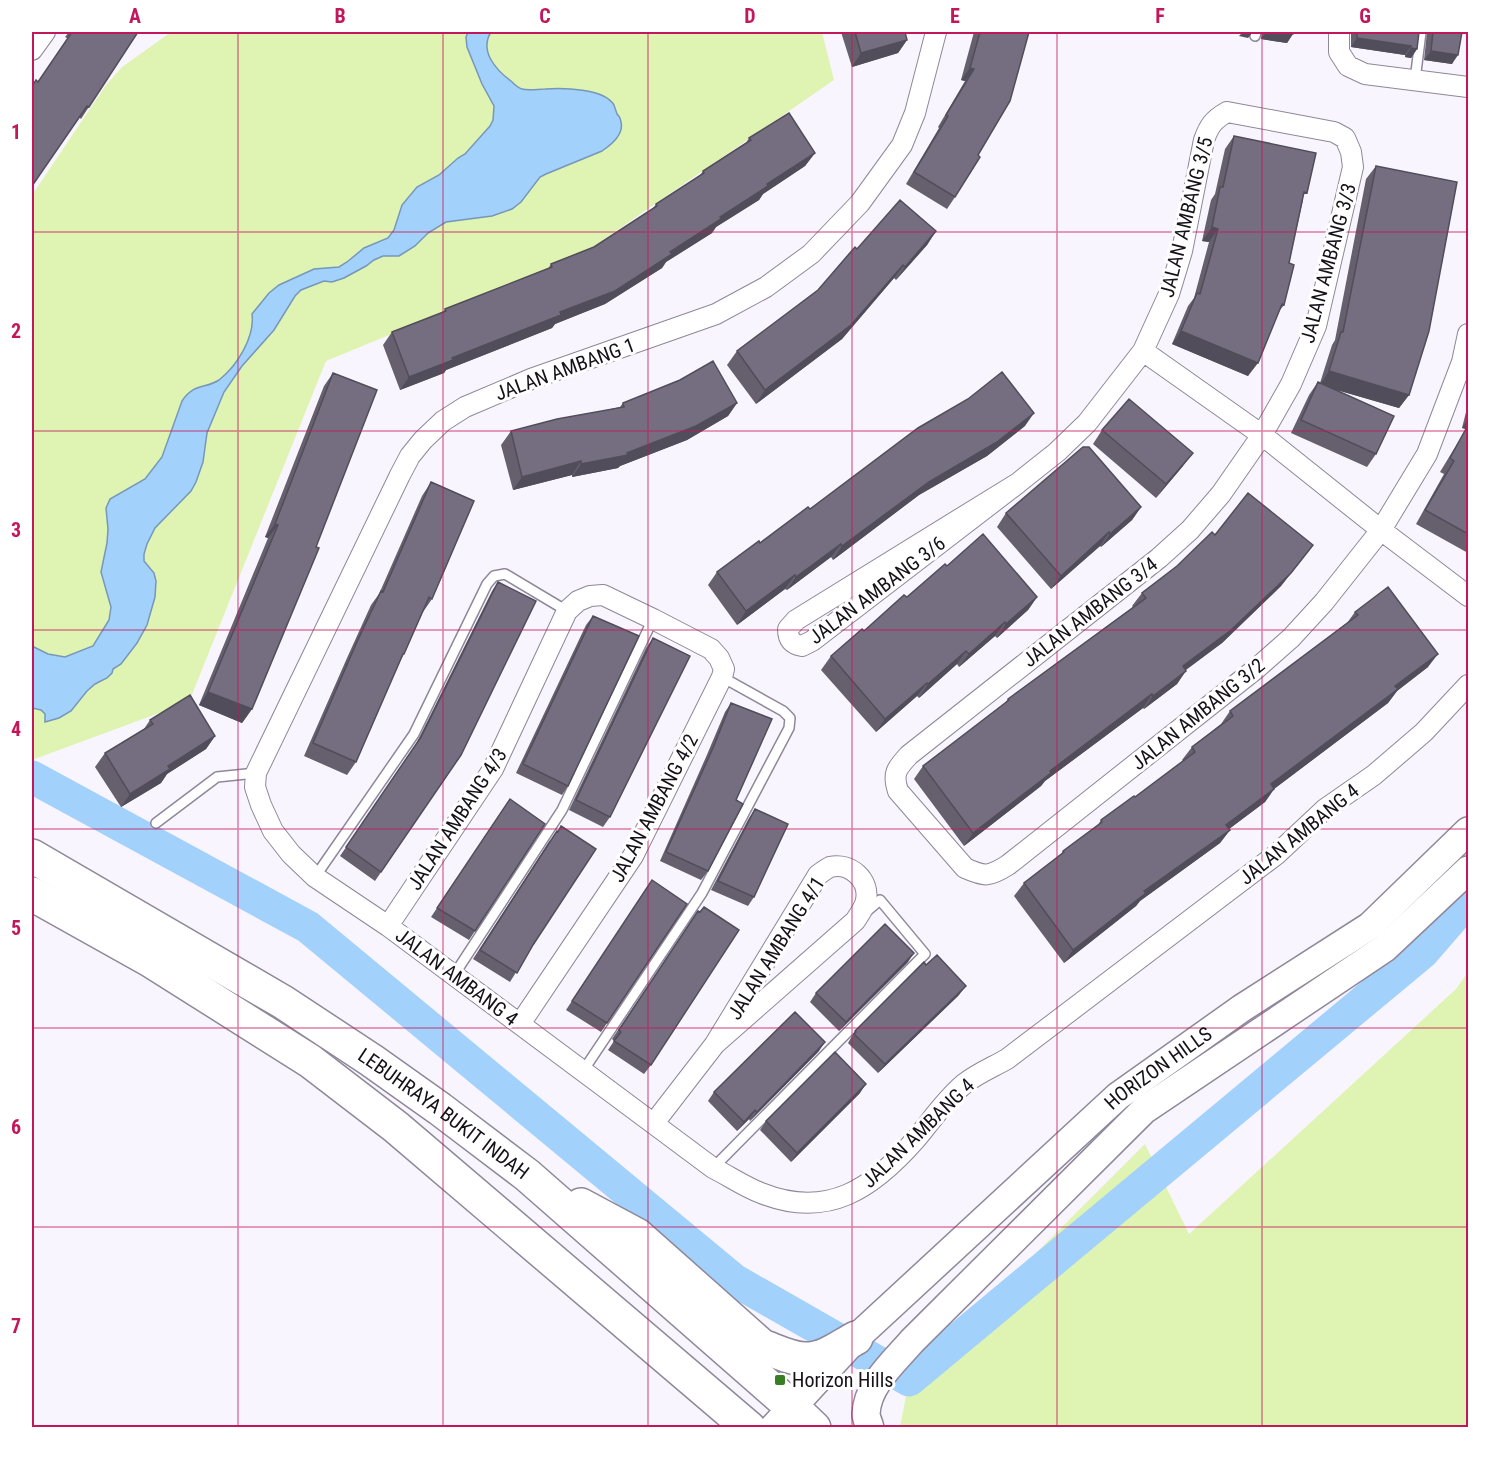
<svg xmlns="http://www.w3.org/2000/svg" width="1500" height="1459" viewBox="0 0 1500 1459" font-family="'Roboto Condensed',sans-serif">
<style>
.green{fill:#dff4b2}
.water{fill:#a2d1fc;stroke:#7797b8;stroke-width:1.5}
.lines{fill:none;stroke-linecap:round;stroke-linejoin:round}
.river{stroke:#a2d1fc;stroke-width:33}
.lane-casing{stroke:#8f879a;stroke-width:12}
.street-casing{stroke:#8f879a;stroke-width:22}
.secondary-casing{stroke:#8f879a;stroke-width:30}
.highway-casing{stroke:#8f879a;stroke-width:36}
.lane{stroke:#fff;stroke-width:9}
.street{stroke:#fff;stroke-width:20}
.secondary{stroke:#fff;stroke-width:27}
.highway{stroke:#fff;stroke-width:33}
.wall{fill:#655f6e}
.shaded-wall{fill:#524d5a}
.building{fill:#756e80;stroke:#524d5a;stroke-width:1.5}
.grid{fill:none;stroke:#c2185b;stroke-width:1.5;stroke-opacity:0.55}
.poi-dot{fill:#387e22;stroke:#fff;stroke-width:2}
.labels{text-anchor:middle;dominant-baseline:central;stroke-width:6;stroke-linejoin:round;paint-order:stroke}
.street-label{font-size:20px;fill:#141118;stroke:#fff}
.poi-label{font-size:20px;fill:#141118;stroke:#fff;text-anchor:start}
.neatline{fill:none;stroke:#c2185b;stroke-width:2}
.grid-label{font-size:20px;text-anchor:middle;font-weight:bold;fill:#c2185b}
</style>
<rect width="100%" height="100%" fill="#f9f5fe"/>
<path class="green" d="M171 32H822L834 80 577 258 326 361 189 702 32 760V195L106 85 122 67Z
M1468 972V1427H900L909 1380 1145 1144 1189 1234 1456 989Z"/>
<path class="water" d="M468 32H491C479 51 496 70 511 81 514 84 518 88 522 89 529 91 538 89 545 89 563 88 604 88 614 105 615 108 616 111 617 114 620 118 620 116 621 122 624 134 611 145 602 151L546 174 540 177 521 202 512 209 492 216 446 222 428 233 415 246 399 256H383L374 260 366 266 344 278 332 282 324 281 301 290 295 296 274 330 242 366 224 392 207 433 203 462 196 482 191 491 155 528 147 544 144 554V561L154 573 156 581 155 597 147 625 137 643 121 664 113 669 112 673 107 678 95 684 87 691 71 711 59 718 45 722V714L41 710 32 708V646L48 654 65 657 93 646 109 620 111 607 101 572 107 543 108 529 106 508 110 499 145 479 162 457 182 401C194 383 205 389 219 380 237 366 255 337 252 314L269 293 279 285 314 269 339 267 347 262 364 248 388 238 394 230 402 205 417 187 439 175 458 158 465 154 490 126 493 120 494 106 482 84 467 47 466 37Z"/>
<g class="lines">
<path class="river" d="M32 777 308 927 734 1280 909 1380 1423 952 1468 900"/>
<defs>
<path id="lane" d="M1255 36 1256 32
M1415 80 1421 32
M156 823 217 777 256 773
M315 877 414 734 487 584 494 576 505 574 567 611
M454 975 562 810 653 619
M583 1071 702 893 789 728 790 718 783 711 722 677
M713 1168 925 954 880 900 866 912"/>
<path id="street" d="M936 32 915 113 902 145 860 203 811 254 766 287 716 314 531 379 465 407 443 421 423 440 410 456 400 475 256 773 255 787 261 805 273 831 291 854 315 877 388 926 713 1168C729 1176 745 1187 761 1193 828 1220 873 1188 916 1139 932 1120 945 1100 964 1084 976 1074 993 1067 1007 1059L1277 854 1325 809 1374 775 1424 732 1468 685
M1339 32V52L1348 66 1365 74 1468 87
M32 50 45 32
M1143 351 1262 435 1381 530 1468 596
M1018 483 812 641 802 646C791 644 788 639 788 629L796 620 1018 483 1057 452 1087 423 1143 351 1169 294 1182 251 1204 140C1209 126 1213 120 1227 112L1334 132 1345 138 1351 152 1353 167 1316 326 1291 384 1262 435 1221 494 1190 530 1159 558 909 755C897 768 892 773 898 791L965 868C985 877 989 877 1008 865L1257 668 1291 638 1324 602 1381 530 1427 454 1462 362 1468 334
M388 926 493 769 567 611 578 601 590 596 603 595 653 619 711 649 719 658 724 669 722 677 633 856 520 1024
M654 1123 715 1044 855 921C859 915 865 907 866 900 870 880 850 862 830 867 826 869 822 872 818 875L715 1044"/>
<g id="secondary">
<path id="s1" d="M773 1428 856 1338 1118 1096 1242 1008 1370 926 1468 831"/>
<path d="M870 1428C869 1423 866 1418 866 1414 867 1385 894 1362 912 1341L1144 1110 1385 948 1468 870"/>
</g>
<g id="highway">
<path id="s2" d="M32 856 283 1002 371 1060 440 1109 527 1175 792 1407 814 1428"/>
<path d="M32 894 150 960 310 1061 396 1127 749 1428"/>
<path d="M581 1205 637 1235 762 1346C776 1351 793 1360 808 1359 825 1359 841 1346 856 1338"/>
</g>
</defs>
<use href="#lane" class="lane-casing"/>
<use href="#street" class="street-casing"/>
<use href="#secondary" class="secondary-casing"/>
<use href="#highway" class="highway-casing"/>
<use href="#lane" class="lane"/>
<use href="#street" class="street"/>
<use href="#secondary" class="secondary"/>
<use href="#highway" class="highway"/>
</g>
<path class="wall" d="M69 32H138L81 119 79 117 67 38 65 37Z
M841 32H905L907 40 898 53 852 67Z
M974 32H1029L978 155 955 197 947 209 906 184 939 128 938 127 965 81 961 80Z
M1262 32H1294L1287 43 1261 39Z
M1351 32H1419L1417 49 1411 58 1405 57V55L1351 47Z
M1427 32H1462L1452 64 1424 60Z
M1234 136 1303 200 1289 263 1284 305 1280 310 1248 376 1172 344 1188 306 1194 298 1209 242 1202 241 1211 200 1215 194 1225 149Z
M749 138 815 153 805 166 763 194 759 200 716 227 712 233 666 262 662 268 605 304 555 324 552 328 446 370 444 373 400 390 383 345 392 332 442 313 445 309 548 269 551 264 594 247 652 210 656 204 699 177 703 171 746 143Z
M1376 166 1409 395 1399 408 1333 389 1376 454 1367 467 1291 433 1309 395 1318 382 1320 383 1332 345 1335 340 1366 179Z
M936 231 927 245 896 280 894 278 842 339 756 404 727 365 737 351 818 290 857 249Z
M333 373 316 547 252 709 242 723 199 705 268 538 265 537 324 386Z
M623 403H737L728 416 687 440 620 466 618 468 572 477V475L513 490 501 445 511 431 620 407Z
M1468 404V553L1416 524 1444 474 1440 472 1466 429 1462 428Z
M1025 426 987 456 919 495 833 560 831 557 787 590 785 589 737 625 708 585 717 572 810 509Z
M1102 430 1183 466 1156 498 1093 444Z
M431 482 432 599 423 612 404 654 401 659 356 762 347 775 304 756 347 658 371 605 379 594 422 496Z
M1141 507 1132 520 1101 547 1100 546 1051 589 997 527 1006 513Z
M1215 535 1303 558 1281 586 1222 643 1186 670 1177 684 1144 709 1143 708 1045 781 1041 786 964 846 914 779 923 766 1004 704 1008 699 1133 607 1132 606 1142 593 1177 566Z
M947 566 1037 597 1028 610 997 638 995 636 959 667 957 664 919 698 917 696 876 732 821 670 831 656Z
M498 582 461 755 375 881 340 856 415 746 492 591Z
M1355 612 1428 667 1397 691 1388 703 1274 789 1265 802 1229 829 1230 830 1220 843 1140 901 1136 906 1064 963 1014 896 1024 883 1060 856 1063 851 1098 825 1101 820 1135 797 1183 761 1182 760 1192 747 1221 724 1230 711 1347 623Z
M593 616 568 786 562 795 516 773 586 625Z
M653 638 610 817 603 827 569 810 646 648Z
M731 703 736 800 708 871 701 880 660 861 706 757 725 712Z
M150 720 215 736 206 749 167 774 161 783 121 807 95 767 105 753 144 729Z
M510 799 475 931 469 940 431 917Z
M755 809 754 897 748 906 711 890 749 818Z
M550 840 533 945 510 982 473 959Z
M652 880 687 904 601 1032 566 1010Z
M700 912 651 1065 644 1074 608 1050 614 1041 612 1039 692 920Z
M908 962 839 1031 810 1002 816 993Z
M959 995 878 1073 848 1043 855 1031Z
M819 1051 750 1121 749 1119 737 1131 708 1101 714 1092Z
M860 1093 791 1162 760 1130 766 1121Z"/>
<path class="shaded-wall" d="M1243 32H1253L1248 38 1239 36Z
M1266 32H1277L1293 34 1287 43 1261 39Z
M1357 38 1411 46 1405 55 1351 47Z
M907 40 898 53 852 67 861 53Z
M1411 48 1417 49 1411 58 1405 57Z
M1431 51 1458 55 1452 64 1424 60Z
M970 68 974 69 965 81 961 80Z
M815 153 805 166 763 194 759 200 716 227 712 233 666 262 662 268 605 304 555 324 552 328 446 370 444 373 400 390 409 377 560 312 670 252 767 184Z
M1212 227 1218 229 1209 242 1202 241Z
M936 231 927 245 896 280 905 267Z
M903 265 894 278 842 339 756 404 765 390Z
M1181 331 1258 363 1248 376 1172 344Z
M1329 371 1409 395 1399 408 1320 385Z
M737 403 728 416 687 440 620 466 618 468 572 477 581 464 627 453Z
M1034 413 1025 426 987 456 919 495 833 560 842 546 929 482Z
M1468 419V425L1466 429 1462 428Z
M1193 453 1183 466 1156 498 1166 484Z
M581 461 572 475 513 490 522 477Z
M1141 507 1132 520 1101 547 1110 534Z
M275 524 278 525 268 538 265 537Z
M1109 532 1100 546 1051 589 1061 576Z
M841 544 831 557 787 590 796 577Z
M1313 545 1281 586 1222 643 1173 679 1183 666Z
M795 575 785 589 737 625 746 611Z
M1037 597 1028 610 997 638 1006 624Z
M1005 622 995 636 959 667 969 654Z
M966 651 957 664 919 698 928 684Z
M1438 654 1428 667 1397 691 1388 703 1262 798 1271 784 1395 686Z
M1186 671 1177 684 1144 709 1153 696Z
M927 683 917 696 876 732 885 719Z
M208 692 252 709 242 723 199 705Z
M1152 694 1143 708 1045 781 1041 786 964 846 973 833 1050 771Z
M215 736 206 749 167 774 161 783 121 807 130 794 168 766Z
M1274 789 1265 802 1217 838 1226 825Z
M1230 830 1220 843 1140 901 1136 906 1064 963 1073 950 1144 891Z
M914 953 908 962 839 1031 846 1022Z
M966 986 959 995 878 1073 885 1064Z
M825 1042 819 1051 750 1121 757 1112Z
M866 1084 860 1093 791 1162 797 1153Z
M755 1110 749 1119 737 1131 744 1122Z"/>
<path class="building" d="M72 32H138L89 107 87 106 32 186V87L36 80 38 82Z
M855 32H905L907 40 861 53Z
M980 32H1029L1010 101 978 155 980 157 955 197 914 172 948 116 946 115 974 69 970 68Z
M1277 32H1294L1293 34Z
M1357 32H1419L1417 49 1411 48V46L1357 38Z
M1433 32H1462L1458 55 1431 51Z
M789 113 815 153 767 184 768 186 720 217 721 219 670 252 672 254 615 291 560 312 561 315 452 358 453 360 409 377 392 332 446 311 445 309 552 267 551 264 594 247 657 206 656 204 704 173 703 171 751 140 749 138Z
M1234 136 1316 153 1307 193 1304 192 1289 263 1294 265 1284 305 1282 304 1258 363 1181 331 1197 293 1200 294 1218 229 1212 227 1220 187H1223Z
M1376 166 1457 182 1429 331 1409 395 1329 371 1341 332H1343Z
M900 200 936 231 905 267 903 265 851 325 765 390 737 351 818 290 855 247 857 249Z
M713 361 737 403 696 426 627 453 628 455 581 464V461L522 477 511 431 557 419 624 407 623 403 680 380Z
M1002 372 1034 413 997 442 929 482 842 546 841 544 796 577 795 575 746 611 717 572 759 541 760 543 808 507 810 509 918 428 968 399Z
M333 373 377 390 316 547 319 548 252 709 208 692 278 525 275 524Z
M1318 382 1394 416 1376 454 1301 420Z
M1129 399 1193 453 1166 484 1102 430Z
M1468 425V534L1425 510 1454 461 1450 458Z
M1083 447H1089L1141 507 1110 534 1109 532 1061 576 1006 513Z
M431 482 474 501 432 599 429 597 404 654H403L356 762 313 743 356 644 381 591 383 592Z
M1248 493 1313 545 1291 573 1231 630 1183 666 1186 671 1153 696 1152 694 1050 771 1051 773 973 833 923 766 1009 700 1008 699 1146 598 1142 593 1177 566 1212 532 1215 535Z
M983 534 1037 597 1006 624 1005 622 969 654 966 651 928 684 927 683 885 719 831 656 862 629 864 631 904 595 907 597 945 564 947 566Z
M498 582 536 601 461 755 381 872 346 847 421 737Z
M1388 587 1438 654 1395 686 1398 689 1271 784 1274 789 1226 825 1230 830 1144 891 1146 893 1073 950 1024 883 1064 852 1063 851 1102 822 1101 820 1134 796 1135 797 1195 752 1192 747 1233 716 1230 711 1358 615 1355 612Z
M593 616 639 636 568 786 523 764Z
M653 638 690 656 610 817 576 800Z
M190 695 215 736 168 766 170 769 130 794 105 753 153 724 150 720Z
M731 703 772 719 736 800 743 804 708 871 666 852 713 748Z
M510 799 545 824 475 931 437 908Z
M755 809 788 824 754 897 718 881Z
M561 826 596 849 533 945 517 973 480 950 557 831 558 832Z
M652 880 687 904 607 1023 572 1001Z
M704 907 739 930 651 1065 614 1041 621 1032 619 1030 698 911 700 912Z
M885 924 914 953 846 1022 816 993Z
M937 955 966 986 885 1064 854 1034 856 1032 855 1031 924 962 926 965Z
M795 1012 825 1042 757 1112 755 1110 744 1122 714 1092Z
M835 1052 866 1084 797 1153 766 1121Z"/>
<path class="grid" d="M238 32V1428M443 32V1428M648 32V1428M852 32V1428M1057 32V1428M1262 32V1428M32 232H1468M32 431H1468M32 630H1468M32 829H1468M32 1028H1468M32 1227H1468"/>
<rect class="poi-dot" x="774" y="1374" width="12" height="12" rx="3"/>
<g class="labels">
<g class="street-label">
<text transform="translate(1186 217) rotate(-76)">JALAN AMBANG 3/5</text>
<text transform="translate(1328 263) rotate(-75)">JALAN AMBANG 3/3</text>
<text transform="translate(565 369) rotate(-20)">JALAN AMBANG 1</text>
<text transform="translate(877 590) rotate(-37)">JALAN AMBANG 3/6</text>
<text transform="translate(1090 612) rotate(-38)">JALAN AMBANG 3/4</text>
<text transform="translate(1198 714) rotate(-39)">JALAN AMBANG 3/2</text>
<text transform="translate(654 808) rotate(-62)">JALAN AMBANG 4/2</text>
<text transform="translate(457 819) rotate(-57)">JALAN AMBANG 4/3</text>
<text transform="translate(1299 834) rotate(-39)">JALAN AMBANG 4</text>
<text transform="translate(776 948) rotate(-58)">JALAN AMBANG 4/1</text>
<text transform="translate(457 977) rotate(37)">JALAN AMBANG 4</text>
<text stroke="none"><textPath href="#s1" startOffset="528">HORIZON HILLS</textPath></text>
<text stroke="none"><textPath href="#s2" startOffset="486">LEBUHRAYA BUKIT INDAH</textPath></text>
<text transform="translate(918 1133) rotate(-44)">JALAN AMBANG 4</text>
</g>
<g class="poi-label">
<text x="792" y="1380">Horizon Hills</text>
</g>
</g>
<rect width="1500" height="1459" fill="none" stroke="#ffffff" stroke-width="66"/>
<rect x="33" y="33" width="1434" height="1393" class="neatline"/>
<g class="grid-label">
<text x="135" y="23">A</text>
<text x="340" y="23">B</text>
<text x="545" y="23">C</text>
<text x="750" y="23">D</text>
<text x="955" y="23">E</text>
<text x="1160" y="23">F</text>
<text x="1365" y="23">G</text>
<text x="16" y="139">1</text>
<text x="16" y="338">2</text>
<text x="16" y="537">3</text>
<text x="16" y="736">4</text>
<text x="16" y="935">5</text>
<text x="16" y="1134">6</text>
<text x="16" y="1333">7</text>
</g>
</svg>
